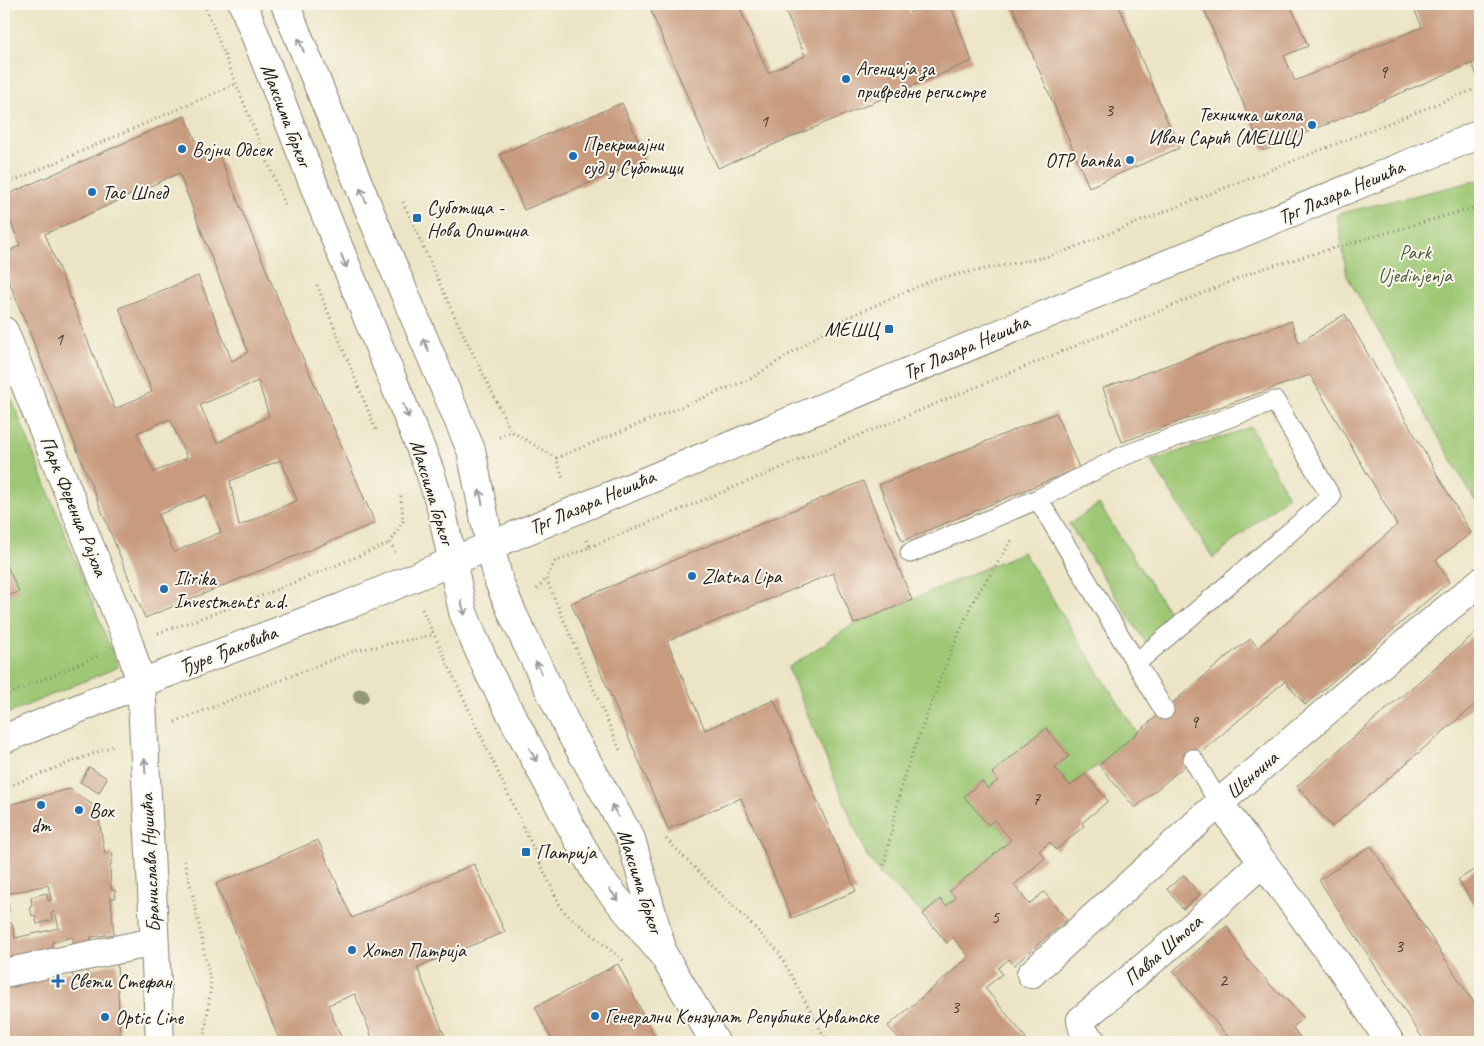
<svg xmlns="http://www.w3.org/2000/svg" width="1484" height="1046" viewBox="0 0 1484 1046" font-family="Caveat,sans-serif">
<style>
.green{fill:#9ec874;stroke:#5d7248}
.building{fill:#c89b7f;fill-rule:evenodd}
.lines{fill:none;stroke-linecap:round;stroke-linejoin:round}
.lane-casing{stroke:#848070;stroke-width:21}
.street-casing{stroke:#848070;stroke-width:30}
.secondary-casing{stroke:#848070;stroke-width:30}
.path{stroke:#848070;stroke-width:3;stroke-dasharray:1 4;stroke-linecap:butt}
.lane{stroke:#fff;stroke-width:19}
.street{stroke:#fff;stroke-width:28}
.secondary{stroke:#fff;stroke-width:28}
.tree{fill:#929779}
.oneway{stroke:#999}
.poi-dot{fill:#1f6fb2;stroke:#fbf7ec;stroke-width:2}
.labels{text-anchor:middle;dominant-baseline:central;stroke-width:4;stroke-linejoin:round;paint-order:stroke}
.number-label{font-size:18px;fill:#473c35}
.poi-label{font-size:20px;fill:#1c1c1c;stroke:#fbf7ec;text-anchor:start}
.street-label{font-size:20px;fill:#1c1c1c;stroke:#fbf7ec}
.park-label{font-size:20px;fill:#4a583b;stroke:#fbf7ec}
</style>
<rect width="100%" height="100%" fill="#fbf7ec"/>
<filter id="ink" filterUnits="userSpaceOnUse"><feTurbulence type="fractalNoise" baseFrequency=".02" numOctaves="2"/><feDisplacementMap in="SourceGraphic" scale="10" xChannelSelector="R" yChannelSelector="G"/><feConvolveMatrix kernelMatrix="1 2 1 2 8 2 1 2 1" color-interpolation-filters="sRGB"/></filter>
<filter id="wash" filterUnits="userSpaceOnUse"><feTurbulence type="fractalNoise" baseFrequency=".0096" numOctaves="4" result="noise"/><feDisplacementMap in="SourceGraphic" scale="20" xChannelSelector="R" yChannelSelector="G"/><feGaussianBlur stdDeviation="1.12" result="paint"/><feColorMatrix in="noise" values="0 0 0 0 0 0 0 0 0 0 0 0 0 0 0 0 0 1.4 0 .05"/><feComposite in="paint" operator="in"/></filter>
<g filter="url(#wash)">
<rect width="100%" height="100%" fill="#ebe4c5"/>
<path class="green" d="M1480 180V497L1475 501 1347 276 1337 214Z
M4 380 118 667 4 715Z
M1251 427 1288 496 1213 558 1151 461Z
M1099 504 1177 625 1147 645 1069 524Z
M1023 552 1137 733 1099 765 1085 774 1070 786 1055 768 1069 756 1046 728 992 773 998 780 988 789 982 781 988 825 994 820 1011 840 950 891 956 898 946 906 940 899 923 914 881 875 867 856 788 668 854 624Z"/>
<g id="blocks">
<path class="building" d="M668 4H738L768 73 805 56 782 4H907L910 13 932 4H950L972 61 718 168 651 11Z
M1011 4H1118L1179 148 1089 187Z
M1202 4H1290L1308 46 1284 56 1295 81 1422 27 1412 4H1480V84L1472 63 1263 151Z
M622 103 646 159 524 210 500 154Z
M185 116 205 161 219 155 293 335 375 523 145 618 4 269V254L20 245 4 206V196ZM179 173 248 352 232 361 198 276 119 308 152 392 115 409 45 234ZM258 381 269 416 217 443 200 405ZM170 419 187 458 154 472 137 433ZM281 460 297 500 239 526 230 481ZM206 495 221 532 174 552 158 515Z
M1345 314 1471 533 1436 560 1449 582 1305 705 1285 681 1135 808 1099 765 1235 650 1251 639 1258 648 1397 525 1310 375 1122 442 1103 388 1291 321 1299 343Z
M1056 413 1079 468 902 541 879 485Z
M863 481 912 600 854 624 833 573 667 641 705 730 774 700 856 891 792 918 741 798 668 829 571 603Z
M4 559 19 592 4 597Z
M1480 629V700L1332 827 1297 786Z
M1046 728 1069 756 1055 768 1070 786 1085 774 1108 801 1082 823 1084 826 1056 850 1050 842 1039 851 1045 858 1014 885 1029 904 1044 892 1067 920 1014 965 1009 959 998 968 1002 974 985 988 1026 1038 1021 1042H902L888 1026 969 957 953 937 947 943 923 914 940 899 946 906 956 898 950 891 1011 840 994 820 988 825 964 796 982 781 988 789 998 780 992 773Z
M89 767 107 778 99 793 80 782Z
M70 789 97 808 105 854 113 853 110 868 111 890H115V898H111L114 934 91 937V941L73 947V937L52 942V950L38 953 36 952 35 954 4 959V952L7 951 4 938V925L12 923 15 938 59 928 55 912 51 913 52 920 37 924 35 915 32 916 30 906H32L31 897 47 893 48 901 51 900 48 885 6 894 9 910 4 911V806Z
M318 840 352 918 474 864 505 932 417 967 447 1042H374L355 994 328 1005 343 1042H280L216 884Z
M1371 846 1480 1012V1042H1425L1319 880Z
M1475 869 1480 878V914L1458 880Z
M1184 875 1200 895 1183 909 1167 889Z
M1227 926 1248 960 1274 989 1287 1000 1303 1017 1293 1028 1304 1042H1232L1173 971Z
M117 963 120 1042H4V989L19 986 23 978 72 972 74 981 90 978 86 970Z
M618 964 657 1042H553L535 1007Z"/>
</g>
</g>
<g filter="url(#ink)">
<use href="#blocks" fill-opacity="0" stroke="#848070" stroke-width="1"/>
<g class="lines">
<defs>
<path id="lane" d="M1038 499 1136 663
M910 553 1038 499 1123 456 1275 401 1331 497 1136 663 1164 710
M1193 759 1219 803"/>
<path id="street" d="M4 331 129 644 141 683 160 1042
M1219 803 1341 968 1390 1042
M4 973 154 942
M1031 974 1219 803 1413 637 1480 582
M1092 1042 1084 1033 1081 1020 1193 926 1263 862"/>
<path id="secondary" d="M243 4 326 216 429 469 441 507 463 612 473 637 490 675 597 875 664 956 715 1042
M285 4 370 212 471 450 490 545 499 582 514 617 569 730 631 839 661 945
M4 739 141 683 343 607 1480 134"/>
</defs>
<use href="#lane" class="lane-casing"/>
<use href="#street" class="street-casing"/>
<use href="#secondary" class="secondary-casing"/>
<path class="path" d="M204 4 285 205
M4 185 236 84
M403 202 454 315 511 431 556 458 564 481
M4 279 12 301
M317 285 376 430
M499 437 511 431
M556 458 752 378 844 319 935 279 1055 255 1480 87
M587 540 590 547 555 562 546 579 620 750
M590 547 1261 269 1480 206
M395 552 390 543 403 521 401 493
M537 589 546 579
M422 609 562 910 625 962
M158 633 244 603 390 543
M4 696 100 655
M175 722 354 651 433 635
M4 788 113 746
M666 839 778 951 827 1042
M184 861 192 891 211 985 204 1042
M884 865 903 779 944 669 972 603 1012 540"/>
<use href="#lane" class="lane"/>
<use href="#street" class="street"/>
<use href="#secondary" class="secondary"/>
</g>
<circle class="tree" cx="361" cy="696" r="8"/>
<defs><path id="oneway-shaft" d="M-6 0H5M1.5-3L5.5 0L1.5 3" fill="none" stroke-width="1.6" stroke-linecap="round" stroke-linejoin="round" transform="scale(1.25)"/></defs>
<g class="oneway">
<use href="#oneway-shaft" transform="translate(301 45) rotate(-112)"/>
<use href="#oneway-shaft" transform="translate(363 195) rotate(-112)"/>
<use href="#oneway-shaft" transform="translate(344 261) rotate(68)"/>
<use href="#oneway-shaft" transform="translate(426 345) rotate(-113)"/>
<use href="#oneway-shaft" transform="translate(406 411) rotate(68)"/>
<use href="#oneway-shaft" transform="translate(481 497) rotate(-101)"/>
<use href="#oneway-shaft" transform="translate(463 608) rotate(76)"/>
<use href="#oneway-shaft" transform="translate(539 668) rotate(-116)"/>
<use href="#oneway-shaft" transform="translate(533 755) rotate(62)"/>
<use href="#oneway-shaft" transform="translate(145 766) rotate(-93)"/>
<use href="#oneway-shaft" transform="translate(615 811) rotate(-119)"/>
<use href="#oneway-shaft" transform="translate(614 895) rotate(51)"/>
</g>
</g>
<g class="poi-dot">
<circle cx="846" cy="79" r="5"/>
<circle cx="1312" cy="125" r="5"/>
<circle cx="182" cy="149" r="5"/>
<circle cx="573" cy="156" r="5"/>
<circle cx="1130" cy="160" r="5"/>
<circle cx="92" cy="192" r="5"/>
<rect x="412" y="213" width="10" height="10" rx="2.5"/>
<rect x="884" y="324" width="10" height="10" rx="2.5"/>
<circle cx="692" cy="576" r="5"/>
<circle cx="164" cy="589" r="5"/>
<circle cx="41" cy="805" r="5"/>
<circle cx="79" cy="810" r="5"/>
<rect x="521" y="847" width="10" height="10" rx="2.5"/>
<circle cx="352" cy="950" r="5"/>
<path d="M55.5 973.5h5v5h5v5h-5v5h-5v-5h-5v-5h5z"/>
<circle cx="595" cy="1016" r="5"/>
<circle cx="105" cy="1017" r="5"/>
</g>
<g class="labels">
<g class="number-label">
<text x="1383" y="72">9</text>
<text x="1109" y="110">3</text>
<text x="764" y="121">1</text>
<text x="59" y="339">1</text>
<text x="1194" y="722">9</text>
<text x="1036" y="799">7</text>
<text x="995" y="917">5</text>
<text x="1399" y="946">3</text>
<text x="1223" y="980">2</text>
<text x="955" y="1007">3</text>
</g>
<g class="poi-label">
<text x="856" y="68">Агенција за<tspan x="856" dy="23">привредне регистре</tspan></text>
<text x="1302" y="114" text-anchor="end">Техничка школа<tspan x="1302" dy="23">Иван Сарић (МЕШЦ)</tspan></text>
<text x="583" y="144">Прекршајни<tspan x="583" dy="23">суд у Суботици</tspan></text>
<text x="192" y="149">Војни Одсек</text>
<text x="1120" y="160" text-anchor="end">OTP banka</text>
<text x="102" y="192">Тас Шпед</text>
<text x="427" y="207">Суботица -<tspan x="427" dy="23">Нова Општина</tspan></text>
<text x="879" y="329" text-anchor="end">МЕШЦ</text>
<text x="702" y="576">Zlatna Lipa</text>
<text x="174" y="578">Ilirika<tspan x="174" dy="23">Investments a.d.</tspan></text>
<text x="89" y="810">Box</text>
<text x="41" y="825" text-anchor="middle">dm</text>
<text x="536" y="852">Патрија</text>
<text x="362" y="950">Хотел Патрија</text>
<text x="69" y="981">Свети Стефан</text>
<text x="605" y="1016">Генерални Конзулат Републике Хрватске</text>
<text x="115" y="1017">Optic Line</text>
</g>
<g class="street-label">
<text transform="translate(286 115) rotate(69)">Максима Горког</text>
<text transform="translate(1341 192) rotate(-23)">Трг Лазара Нешића</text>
<text transform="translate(966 347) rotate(-23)">Трг Лазара Нешића</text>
<text transform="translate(432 492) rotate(73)">Максима Горког</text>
<text transform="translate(592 502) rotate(-23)">Трг Лазара Нешића</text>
<text transform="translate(74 506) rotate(68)">Парк Ференца Рајхла</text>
<text transform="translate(228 650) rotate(-21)">Ђуре Ђаковића</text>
<text transform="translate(1252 775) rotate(-41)">Шеноина</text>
<text transform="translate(150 863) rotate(-93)">Бранислава Нушића</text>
<text transform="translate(640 881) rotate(72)">Максима Горког</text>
<text transform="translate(1163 950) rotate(-41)">Павла Штоса</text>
</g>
<g class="park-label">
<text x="1415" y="252">Park<tspan x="1415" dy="23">Ujedinjenja</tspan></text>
</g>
</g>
<rect width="1484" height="1046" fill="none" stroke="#fbf7ec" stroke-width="20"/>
</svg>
